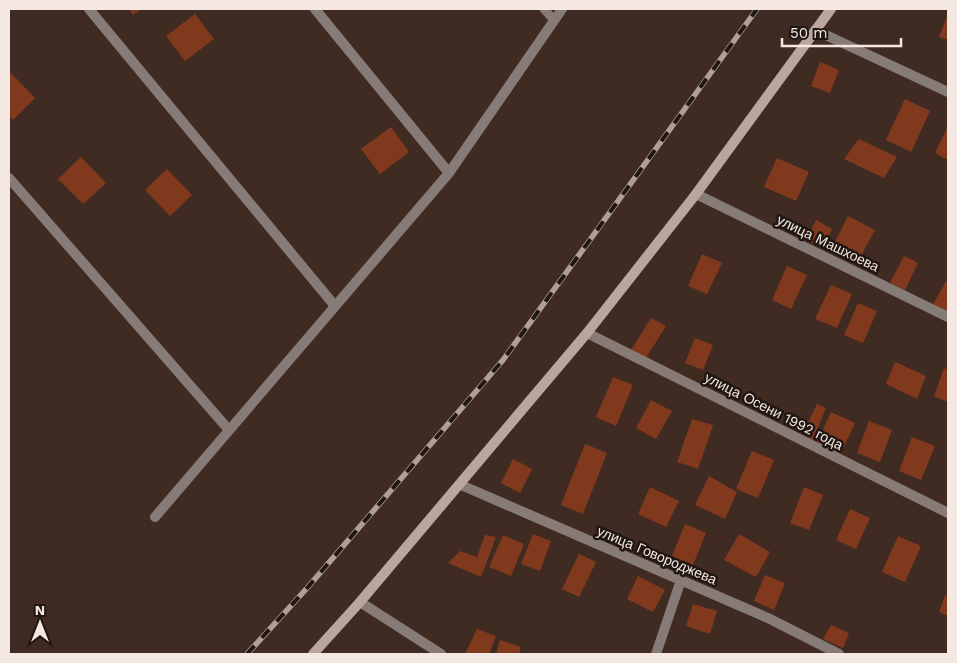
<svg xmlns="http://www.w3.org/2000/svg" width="957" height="663" viewBox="0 0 957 663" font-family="'Work Sans',sans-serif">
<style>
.building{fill:#81391d}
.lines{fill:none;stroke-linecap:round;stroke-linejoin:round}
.lane{stroke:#877b77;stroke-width:9}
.street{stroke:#877b77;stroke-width:10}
.secondary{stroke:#b8a69f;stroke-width:10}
.rail-casing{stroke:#b09f99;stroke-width:5.5}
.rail{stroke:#201612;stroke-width:4;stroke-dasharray:11;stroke-linecap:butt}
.labels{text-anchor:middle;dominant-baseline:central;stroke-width:5;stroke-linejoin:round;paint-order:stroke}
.street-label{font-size:14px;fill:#f5e7e2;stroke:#201612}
</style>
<rect width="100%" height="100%" fill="#402b23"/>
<path class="building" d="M129 9H141L133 15Z
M195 14 214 39 185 61 166 36Z
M948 14V40L939 37Z
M820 62 839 70 830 93 811 86Z
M10 72 35 98 13 120 9 116V74Z
M905 99 930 111 911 152 886 140Z
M948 126V160L935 153Z
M391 127 409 152 380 174 361 149Z
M859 139 897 157 884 178 844 159Z
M81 157 106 183 83 204 58 179Z
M777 158 809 172 796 201 764 187Z
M167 169 192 195 170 216 145 190Z
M848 216 875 230 859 260 833 246Z
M816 220 832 229 823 248 806 240Z
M702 254 722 263 707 294 688 286Z
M904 256 918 263 905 290 890 283Z
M787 266 807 275 791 309 772 300Z
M946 281 948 283V315L932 306Z
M831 285 852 294 837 328 815 319Z
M858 303 877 311 863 343 844 335Z
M651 318 666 326 646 358 631 350Z
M695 338 713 345 703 370 685 363Z
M895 362 926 376 917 399 886 384Z
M944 368 948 370V402L934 396Z
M613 377 633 385 616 426 596 417Z
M651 400 672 411 656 439 636 428Z
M817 404 826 408 812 442 807 439 813 427 807 424Z
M831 412 855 423 840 455 816 445Z
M692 419 713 425 698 469 677 462Z
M869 421 892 430 880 462 857 453Z
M912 437 935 446 921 480 899 471Z
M585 444 607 453 583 514 561 505Z
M752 451 774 460 758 498 736 489Z
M513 459 532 469 520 493 501 483Z
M709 476 737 492 725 519 695 505Z
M650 487 679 501 666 527 638 514Z
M804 487 823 495 809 530 790 523Z
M850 509 870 518 856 549 836 540Z
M685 524 706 533 693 565 672 556Z
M533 534 551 541 540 571 521 564Z
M739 534 770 552 756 577 724 560Z
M485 535 496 537 481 577 448 563 460 551 477 557Z
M503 535 524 544 511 576 489 567Z
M898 536 921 546 905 582 882 572Z
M579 554 596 562 579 597 562 589Z
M765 575 785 583 774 610 754 601Z
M638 576 665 590 653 612 627 599Z
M945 595 948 597V616L939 612Z
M693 604 717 611 710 634 686 626Z
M831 625 849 633 843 648 823 639Z
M477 629 496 636 489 654H465Z
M500 640 521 647 519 654H496Z"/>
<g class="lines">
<path class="lane" d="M544 9 554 20"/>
<path class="street" d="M89 9 335 306
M315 9 449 173 562 9
M815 30 948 92
M9 178 229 430
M696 194 948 317
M587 333 948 513
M461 485 768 618 839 654
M155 517 449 173
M360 602 441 654
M656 654 681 580"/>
<path class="secondary" d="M313 654 360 602 587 333 696 194 831 9"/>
<defs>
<path id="rail" d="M247 654 308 587 503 360 757 9"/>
</defs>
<use href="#rail" class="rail-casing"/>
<use href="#rail" class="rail"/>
</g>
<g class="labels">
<g class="street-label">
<text transform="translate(828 243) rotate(26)">улица Машхоева</text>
<text transform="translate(774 411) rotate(27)">улица Осени 1992 года</text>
<text transform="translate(657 555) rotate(23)">улица Говороджева</text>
</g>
</g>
<rect width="957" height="663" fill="none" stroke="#f5e7e2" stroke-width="20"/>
<g transform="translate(40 623)" stroke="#201612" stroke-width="4" paint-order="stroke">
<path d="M0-4L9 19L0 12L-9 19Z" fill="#f5e7e2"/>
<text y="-8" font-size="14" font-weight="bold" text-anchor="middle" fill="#f5e7e2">N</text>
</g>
<path d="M782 38v8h119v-8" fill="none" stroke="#f5e7e2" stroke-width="2.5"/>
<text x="790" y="38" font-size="15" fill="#f5e7e2" stroke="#201612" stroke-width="4" paint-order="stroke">50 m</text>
</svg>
